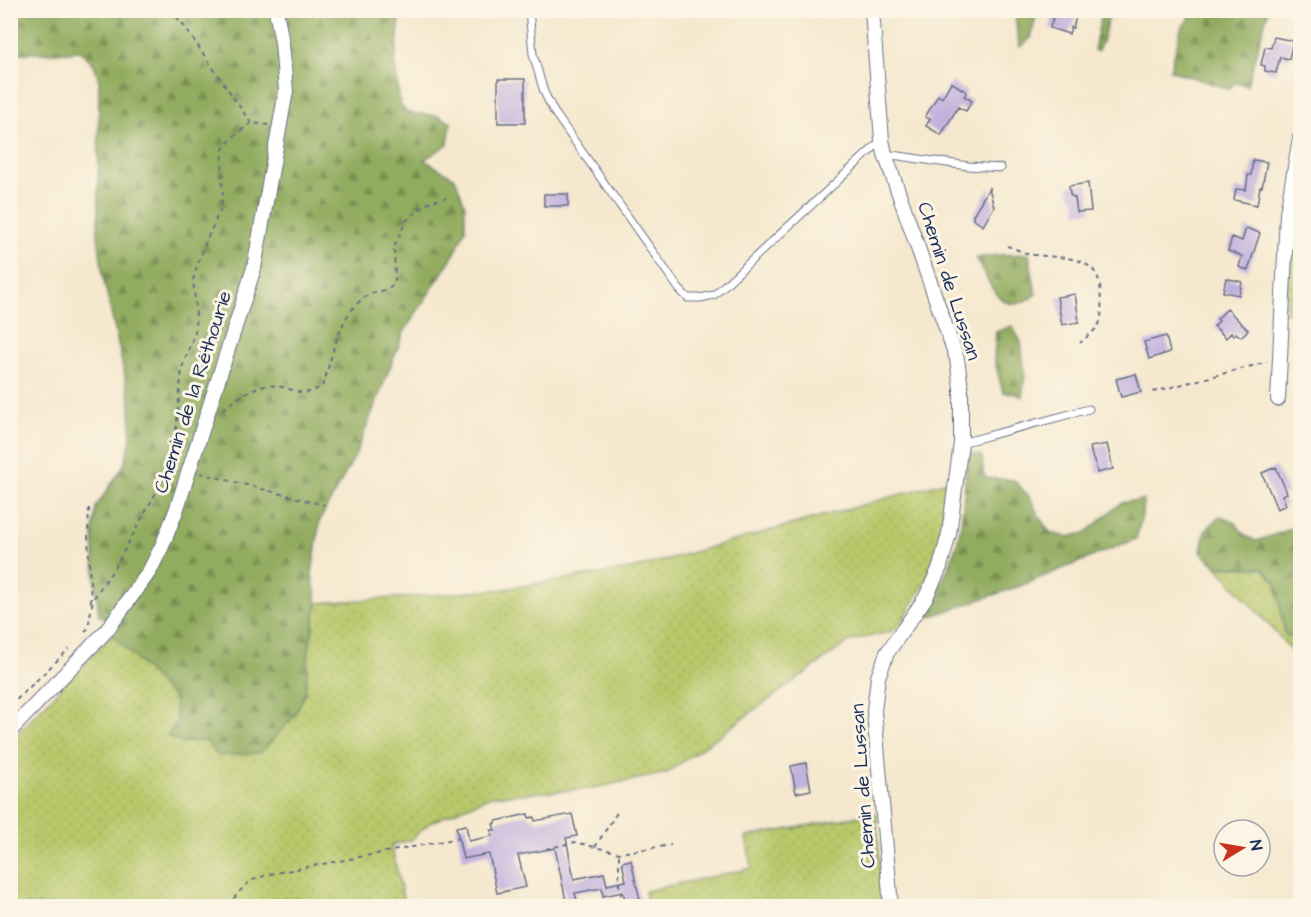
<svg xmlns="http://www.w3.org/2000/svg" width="1311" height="917" viewBox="0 0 1311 917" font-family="'Architects Daughter',sans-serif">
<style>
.grass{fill:url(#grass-dots);stroke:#6a7c64;stroke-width:1.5}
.forest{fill:url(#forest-firs);stroke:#566e5e;stroke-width:1.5}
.building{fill:#c3b1dd}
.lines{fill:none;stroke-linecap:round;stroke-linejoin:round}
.lane-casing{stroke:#677085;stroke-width:9}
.street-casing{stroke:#677085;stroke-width:16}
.path{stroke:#677085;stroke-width:2;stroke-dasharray:4.5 4.5;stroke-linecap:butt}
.lane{stroke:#fff;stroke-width:7}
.street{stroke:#fff;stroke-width:14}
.labels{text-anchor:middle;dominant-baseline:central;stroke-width:6;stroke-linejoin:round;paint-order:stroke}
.street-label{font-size:20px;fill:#1b2f5e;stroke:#fcf5e5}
</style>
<defs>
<pattern id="grass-dots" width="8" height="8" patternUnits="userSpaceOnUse" patternTransform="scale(1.5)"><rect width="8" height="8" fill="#b8c86a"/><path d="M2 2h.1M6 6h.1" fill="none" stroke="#9eac5e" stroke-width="1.8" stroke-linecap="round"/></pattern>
<pattern id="forest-firs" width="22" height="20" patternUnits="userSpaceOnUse" patternTransform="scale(1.5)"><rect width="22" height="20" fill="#92ac5e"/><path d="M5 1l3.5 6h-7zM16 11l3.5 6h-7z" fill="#768c51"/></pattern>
</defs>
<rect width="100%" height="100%" fill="#fcf5e5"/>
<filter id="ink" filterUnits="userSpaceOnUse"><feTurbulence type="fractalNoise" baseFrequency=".0167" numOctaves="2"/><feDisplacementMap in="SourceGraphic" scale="12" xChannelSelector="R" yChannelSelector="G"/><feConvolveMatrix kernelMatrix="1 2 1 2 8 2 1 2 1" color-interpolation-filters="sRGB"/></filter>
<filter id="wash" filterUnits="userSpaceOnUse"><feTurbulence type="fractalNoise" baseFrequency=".008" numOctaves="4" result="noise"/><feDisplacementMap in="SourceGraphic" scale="24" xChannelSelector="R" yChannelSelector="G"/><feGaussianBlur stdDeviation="1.35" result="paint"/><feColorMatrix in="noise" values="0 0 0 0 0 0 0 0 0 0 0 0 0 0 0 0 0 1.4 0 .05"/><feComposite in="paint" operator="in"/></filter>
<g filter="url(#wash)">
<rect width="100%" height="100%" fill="#f5e8ce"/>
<path class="grass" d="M1294 212 1300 213V319L1286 312Z
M948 481 942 530 936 560 922 588 898 628 889 632 850 641 667 773 588 789 491 796 429 823 411 840 391 845 405 906H11L10 741 112 634 174 698 177 722 167 736 182 743 205 740 305 693 309 650 317 603 411 597 504 589 636 568Z
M1216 566 1244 568H1262L1276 582 1285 634 1297 633 1300 619V660Z
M876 813 883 906H648L645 891 752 868 746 837Z"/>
<path class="forest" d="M11 11H413L400 19 395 65 400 104 407 113 438 116 451 122 448 144 424 160 455 178 465 206V230L455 253 404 332 355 456 320 520 312 574 317 603 309 650 305 693 295 715 260 753 218 756 205 740 182 743 167 736 177 722 174 698 112 634 104 617 99 615 95 580 93 532 96 507 124 465 131 439 130 399 103 276 98 235 99 81 94 64 80 51 54 53H11Z
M1015 11H1037L1031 38 1020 47 1017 34Z
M1102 11H1110L1102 42 1097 51 1094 50Z
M1194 11H1268L1247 86 1237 82 1228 89 1170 70 1181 29Z
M1029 254 1036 294C1001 322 991 284 976 258L998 255Z
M1012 326 1021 342 1025 376 1022 397 1017 394 1003 392 994 358 996 332Z
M968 452 982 456 983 472 986 478 1014 480 1030 498 1041 520 1051 533 1067 537 1085 533 1121 503 1132 501 1143 500 1142 515 1136 539 1020 586 920 620C937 593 954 563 960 531 964 505 965 478 968 452Z
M1220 516 1233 521 1247 537 1256 541 1300 526V619L1297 633 1289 637 1285 634 1276 582 1262 568 1216 566 1201 552 1205 531Z"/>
<g id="blocks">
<path class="building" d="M1060 10H1078L1073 28 1071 27 1069 34 1050 28 1055 11 1059 13Z
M1274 37 1293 41 1289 59 1280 57 1276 73 1265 71V66L1261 65 1265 47 1271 48Z
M498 79H525V123H498Z
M951 82 967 92 964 96 972 101 966 111 958 107 941 135 926 126 930 119 925 117 938 95 942 98Z
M1253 160 1267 162 1262 187H1260L1257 205 1234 200 1236 189 1246 190 1248 175H1251Z
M1088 183 1091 211 1077 212 1075 198 1070 195 1069 186Z
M989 188 994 207 983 226 973 219V215Z
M544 194H568V206H544Z
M1246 228 1260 233 1248 270 1239 267 1242 256 1228 251 1232 237 1242 241Z
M1226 278 1242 282 1239 295 1223 292Z
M1075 294 1079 322 1062 325 1057 297Z
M1227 309 1248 330 1241 337 1236 333 1233 336 1231 333 1226 338 1214 326 1219 321 1217 319Z
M1166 336 1170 352 1149 359 1144 342Z
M1136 374 1141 392 1121 397 1116 379Z
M1107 444 1113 469 1097 473 1095 460H1093L1090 447Z
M1276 467 1287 493 1282 495 1286 505 1277 509 1262 473Z
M806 763 811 790 796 793 791 766Z
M528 814 529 818 534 817 535 821 572 814 577 836 566 838 574 879 604 873 607 885 626 881 622 862 631 860 640 900 626 903 623 892 603 896 602 888 575 893 578 906H567L555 848 518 855 526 887 497 893 489 854 463 859 456 827 466 825 469 841 492 836 491 830H495L493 824 496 823V821Z"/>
</g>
</g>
<g filter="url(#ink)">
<use href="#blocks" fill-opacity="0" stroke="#677085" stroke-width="1.5"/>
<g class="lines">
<defs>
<path id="lane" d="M529 10 533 54 544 92 554 112 679 289 688 298H700L714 295 882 140
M885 154 968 166 1001 168
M961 443 1089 409"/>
<path id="street" d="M872 10 882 140 885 154 957 359 961 388V443L949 534 940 567 926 597 887 653 878 677 874 711 891 906
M1278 399 1287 213 1300 138
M10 731 107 630 149 572 162 546 176 511 254 268 286 91 282 43 276 10"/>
</defs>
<use href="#lane" class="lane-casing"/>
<use href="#street" class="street-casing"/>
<path class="path" d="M170 10 182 23 251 123 268 125
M1007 246C1014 248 1022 252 1029 254 1051 259 1091 252 1099 281 1101 287 1100 294 1101 300 1103 327 1099 326 1080 343
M1153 392 1267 362
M223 409C235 401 248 388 264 386 289 382 300 403 323 385 331 360 337 327 354 307 358 303 364 297 368 295 378 289 392 293 395 280L394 247 406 221 422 207 432 201 446 198
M200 473 324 505
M89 508 88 534 91 604
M85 632 88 628 93 599 115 567 173 462 182 368 195 332 196 310 193 280 198 263 207 239 220 211 223 194 222 174 223 149 235 135 251 123
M10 706 69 649
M595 847 616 814 621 811
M546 849 575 842 619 853 671 845
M228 906 238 893 250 881 270 874 460 838
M614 906 623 904 619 884V855"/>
<use href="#lane" class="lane"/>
<use href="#street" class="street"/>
</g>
</g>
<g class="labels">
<g class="street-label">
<text transform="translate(949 281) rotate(72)">Chemin de Lussan</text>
<text transform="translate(193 392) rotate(-72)">Chemin de la Réthourie</text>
<text transform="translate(863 786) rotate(-94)">Chemin de Lussan</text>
</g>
</g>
<rect width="1311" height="917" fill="none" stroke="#fcf5e5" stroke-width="36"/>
<g transform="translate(1242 848) rotate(79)"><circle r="28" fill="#fcf5e5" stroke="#a2a6af" stroke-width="1.5"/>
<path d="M0-4.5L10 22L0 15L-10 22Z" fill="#c8321e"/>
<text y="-9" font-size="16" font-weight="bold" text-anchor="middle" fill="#1b2f5e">N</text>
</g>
</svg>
